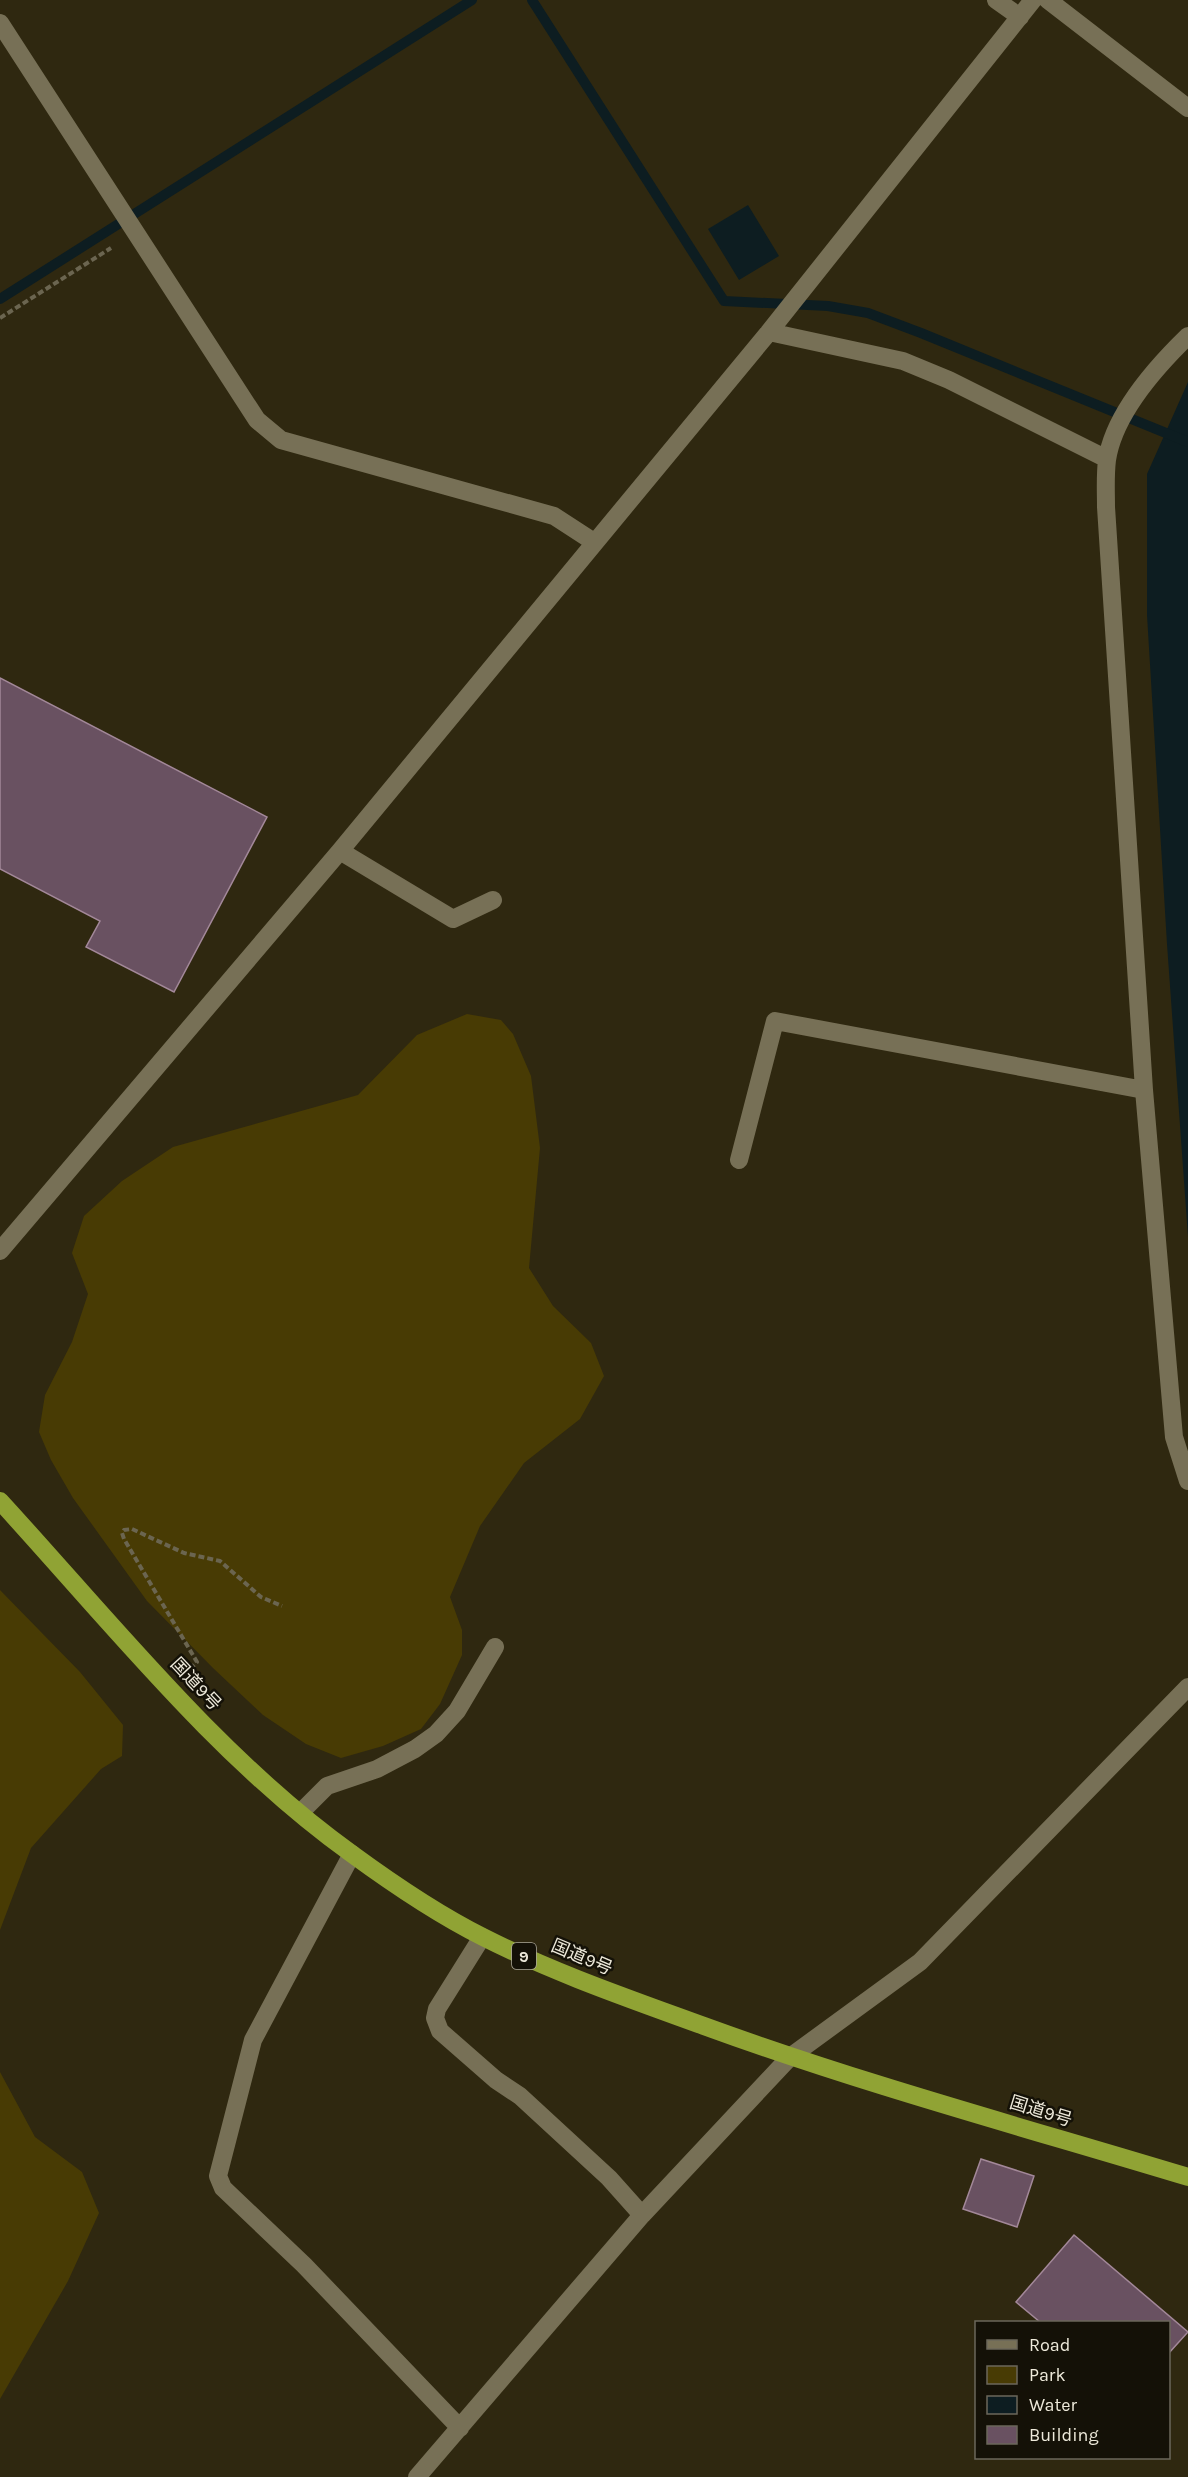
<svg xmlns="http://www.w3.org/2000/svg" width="1188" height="2477" viewBox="0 0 1188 2477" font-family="Karla,'Noto Sans JP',sans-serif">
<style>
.green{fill:#483b04}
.water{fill:#0d1d21}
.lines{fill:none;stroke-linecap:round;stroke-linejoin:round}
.stream{stroke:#0d1d21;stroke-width:10}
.building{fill:#695161;stroke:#a38899;stroke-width:1.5}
.path{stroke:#6b6550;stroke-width:4;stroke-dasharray:6 3;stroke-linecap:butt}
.minor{stroke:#777056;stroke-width:18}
.highway{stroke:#90a334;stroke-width:18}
.labels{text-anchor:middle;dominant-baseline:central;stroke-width:5;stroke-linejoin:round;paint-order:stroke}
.shield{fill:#141107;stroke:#aca89b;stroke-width:1.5}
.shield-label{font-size:16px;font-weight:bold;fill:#ede9da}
.street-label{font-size:18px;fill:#ede9da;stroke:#141107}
</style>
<rect width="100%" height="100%" fill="#2f2810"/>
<path class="green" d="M467 1014 501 1020 513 1034 531 1076 540 1148 529 1268 553 1306 591 1343 604 1376 580 1419 524 1463 480 1526 450 1597 462 1630V1655L440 1704 421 1729 383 1746 341 1758 306 1744 263 1715 213 1668 147 1601 73 1498 51 1460 39 1432 45 1395 72 1342 88 1294 72 1253 84 1216 122 1181 173 1147 358 1095 417 1035Z
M0 1590 80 1672 123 1725 122 1756 101 1769 31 1848 0 1930Z
M0 2072 35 2137 82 2172 99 2213 68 2281 0 2399Z"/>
<path class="water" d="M748 205 779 256 739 280 708 229Z
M1188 382V1237L1167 944 1147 615V474Z"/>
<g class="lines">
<path class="stream" d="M532 0 724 301 828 306 868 313 921 333 1188 442
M0 299 472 0"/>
</g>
<path class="building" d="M0 678 267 817 174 992 86 947 100 921 0 869Z
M981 2159 1034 2176 1017 2227 963 2209Z
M1074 2235 1188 2332 1168 2354V2322H1040L1016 2302Z"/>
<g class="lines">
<path class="path" d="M0 318 111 248
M190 1669 197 1662 124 1539 122 1533 124 1530 132 1529 184 1553 220 1561 261 1597 282 1606"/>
<path class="minor" d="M996 0 1020 17
M1048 0 1188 108
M0 23 257 420 281 440 554 516 594 542
M769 332 903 361 949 380 1107 459
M1188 336C1155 368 1114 414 1107 460 1105 476 1106 492 1106 507L1144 1090 1174 1437 1188 1481
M340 851 453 919 493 900
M739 1160 775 1021 1144 1090
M0 1251 340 851 769 332 1033 0
M300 1813 327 1786 377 1769 415 1749 436 1734 457 1711 495 1647
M352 1854 253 2040 218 2176 223 2188 304 2265 460 2428
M482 1937 437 2009 435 2018 440 2031 496 2080 520 2096 609 2178 642 2215
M417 2477 642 2215 790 2057 920 1962 1188 1687"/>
<path class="highway" d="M0 1501C110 1621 219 1759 352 1854 393 1884 437 1914 483 1937 554 1973 630 1999 704 2026 863 2084 1026 2128 1188 2177"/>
</g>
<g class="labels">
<rect class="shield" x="512" y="1943" width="24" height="26" rx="4.5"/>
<g class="shield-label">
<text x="524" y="1956">9</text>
</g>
<g class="street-label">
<text transform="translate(196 1684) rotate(47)">国道9号</text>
<text transform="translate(582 1957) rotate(23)">国道9号</text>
<text transform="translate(1041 2111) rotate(17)">国道9号</text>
</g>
</g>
<rect x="975" y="2321" width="195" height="138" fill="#141107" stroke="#6b675b" stroke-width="1.5"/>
<rect x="987" y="2340" width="30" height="9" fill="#777056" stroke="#6b675b" stroke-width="1.5"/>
<text x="1029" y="2351" font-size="18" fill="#ede9da">Road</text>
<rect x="987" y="2366" width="30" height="18" fill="#483b04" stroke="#6b675b" stroke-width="1.5"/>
<text x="1029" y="2381" font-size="18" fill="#ede9da">Park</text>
<rect x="987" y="2396" width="30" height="18" fill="#0d1d21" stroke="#6b675b" stroke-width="1.5"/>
<text x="1029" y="2411" font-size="18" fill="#ede9da">Water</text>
<rect x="987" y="2426" width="30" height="18" fill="#695161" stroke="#6b675b" stroke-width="1.5"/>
<text x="1029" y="2441" font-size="18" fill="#ede9da">Building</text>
</svg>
